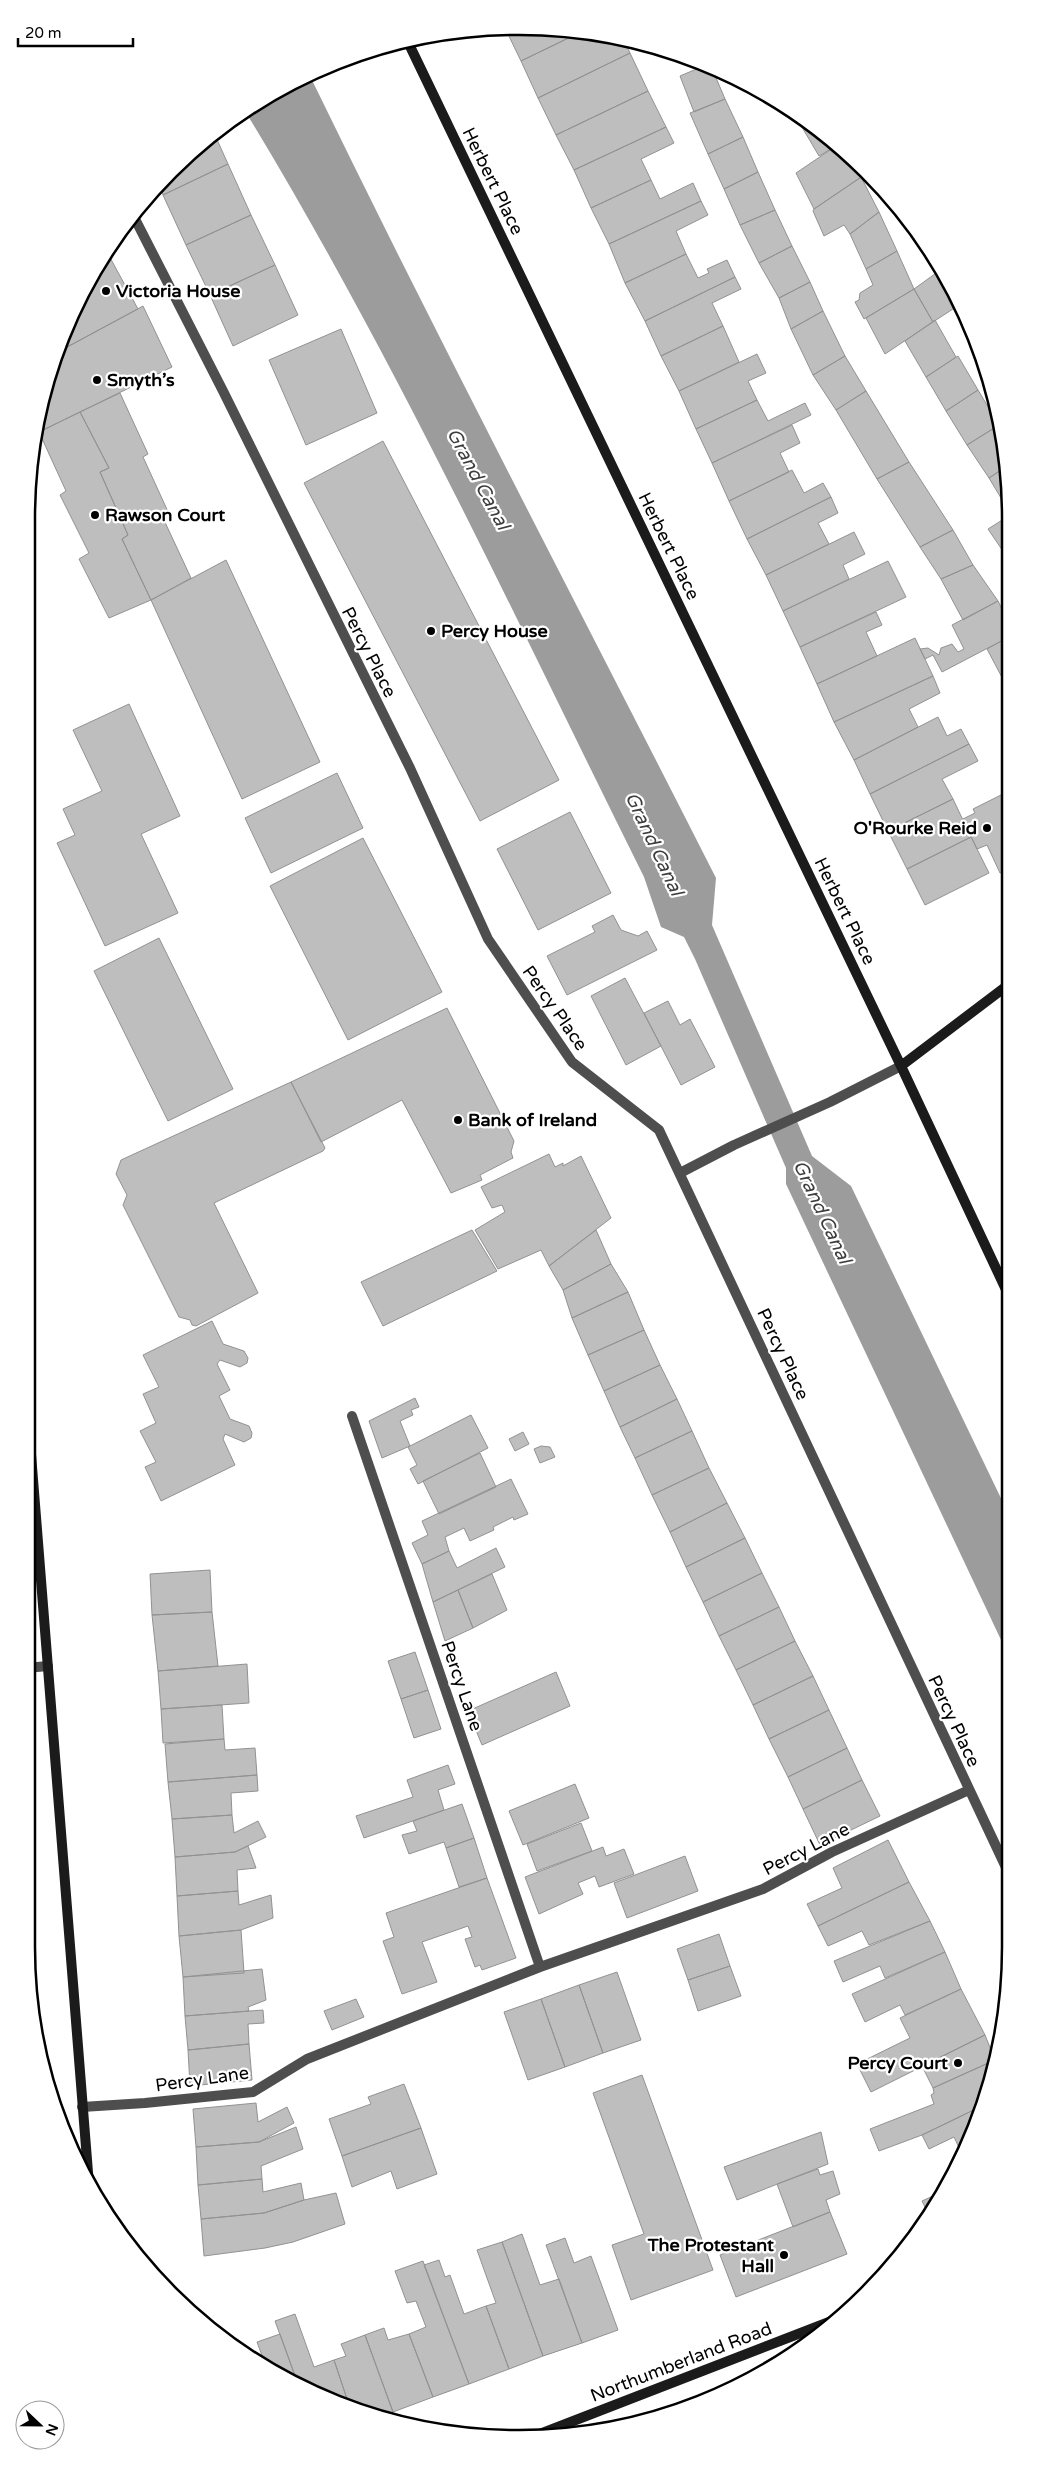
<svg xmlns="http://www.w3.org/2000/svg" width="1037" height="2465" viewBox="0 0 1037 2465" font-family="'Varela Round',sans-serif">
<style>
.water{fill:#9c9c9c}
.building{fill:#bebebe;stroke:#929292}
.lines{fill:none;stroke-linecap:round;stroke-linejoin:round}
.street{stroke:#4e4e4e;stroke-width:10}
.secondary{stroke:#1b1b1b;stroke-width:10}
.poi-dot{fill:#000;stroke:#fff;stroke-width:2}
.labels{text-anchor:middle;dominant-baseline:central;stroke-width:4.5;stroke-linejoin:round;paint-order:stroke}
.street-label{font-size:18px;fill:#000;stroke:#fff}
.poi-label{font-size:18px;font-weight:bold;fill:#000;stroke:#fff;text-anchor:start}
.water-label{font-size:19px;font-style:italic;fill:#3d3d3d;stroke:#fff}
.rim{fill:none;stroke:#000;stroke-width:2.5}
</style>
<rect width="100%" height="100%" fill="#fff"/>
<path class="water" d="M309 74C440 344 580 610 716 878L712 925 812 1156 851 1186 1010 1517V1659L786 1184V1168L695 959 684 937 661 927 644 877C516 620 395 357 245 111Z"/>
<path class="building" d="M505 28 583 31 521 61Z
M583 31 624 40 630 53 538 98 521 61Z
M630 53 648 91 556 135 538 98Z
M706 65 711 66 725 99 694 112 680 76Z
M648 91 666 127 574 170 556 135Z
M725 99 743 137 708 154 690 113Z
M799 116 818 128 836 146 819 156 796 117Z
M666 127 674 143 641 159 651 180 591 208 574 170Z
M214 133 228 164 163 195 160 183Z
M743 137 758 172 724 189 708 154Z
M836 146 860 170 863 176 814 209 796 173Z
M228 164 251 215 186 245 163 195Z
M758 172 775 210 740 225 724 189Z
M861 177 879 212 850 234 844 225 824 236 813 211 814 209Z
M651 180 660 199 693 183 701 201 609 244 591 208Z
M701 201 708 215 676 231 686 254 625 283 609 244Z
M775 210 792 246 759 263 740 225Z
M879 212 897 251 866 269 850 234Z
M251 215 275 265 210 295 186 245Z
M792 246 810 282 779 298 759 263Z
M897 251 914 289 864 319 855 302 859 300 860 293 873 285 866 269Z
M107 252 138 309 56 353 92 272Z
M686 254 698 278 709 273 707 269 727 260 735 277 645 321 625 283Z
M275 265 298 315 233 346 210 295Z
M939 271 959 305 933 322 914 289Z
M735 277 741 289 712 303 723 326 661 356 645 321Z
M810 282 823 311 791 329 779 298Z
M914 289 933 322 885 354 866 318Z
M143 306 172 367 39 432 37 419 56 353Z
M823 311 845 356 813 375 791 329Z
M935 320 956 357 926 377 905 341Z
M723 326 739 362 679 391 661 356Z
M341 329 377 413 306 445 269 360Z
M757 354 766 373 748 381 757 400 696 429 679 391Z
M845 356 866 391 836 410 813 375Z
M958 356 978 390 946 411 926 377Z
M978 390 999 425 967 445 946 411Z
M866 391 909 462 877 479 836 410Z
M120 393 148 454 143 457 170 516 163 518 191 578 151 600 122 539 128 535 100 472 109 468 80 412Z
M757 400 768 421 805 403 811 415 712 463 696 429Z
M80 412 109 468 100 472 128 535 122 539 151 600 109 618 79 559 89 553 60 495 66 491 39 432Z
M792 425 800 443 780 453 789 472 729 501 712 463Z
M999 425 1006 454 1007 466 989 478 967 445Z
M383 441 559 780 480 821 304 483Z
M909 462 953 530 920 547 877 479Z
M1007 466V508L989 478Z
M792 470 804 493 823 483 831 497 747 539 729 501Z
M831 497 838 513 818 523 829 544 766 575 747 539Z
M1007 517V557L988 529Z
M953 530 973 565 941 579 920 547Z
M854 532 865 554 843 565 849 579 783 611 766 575Z
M226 560 320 762 242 799 151 600Z
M888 561 906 597 800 647 783 611Z
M973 565 998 601 963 620 941 579Z
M998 601 1007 619V638L942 672 933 655 925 659 920 649 928 648 939 655 941 648 952 644 958 652 964 649 952 625Z
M876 612 882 625 866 632 877 656 817 684 800 647Z
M915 638 933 676 834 722 817 684Z
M1007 638V684L1006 685 987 649Z
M933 676 940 693 909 709 918 727 854 760 834 722Z
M129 704 180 816 141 834 178 913 105 946 57 843 75 835 63 809 102 791 73 730Z
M938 717 947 736 961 729 969 744 870 794 854 760Z
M969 744 978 761 942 779 953 799 888 831 870 794Z
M337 773 363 828 271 873 245 818Z
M1007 792 1008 869 1000 873 987 845 977 849 963 819 975 813 973 809Z
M953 799 971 837 907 869 888 831Z
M570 812 611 893 538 930 497 849Z
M971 837 989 873 925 905 907 869Z
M363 838 442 992 348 1040 270 886Z
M613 915 621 930 638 936 647 931 657 950 567 995 547 956 595 932 592 926Z
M159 938 233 1089 168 1121 94 971Z
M625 978 661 1046 626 1065 591 996Z
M668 1001 680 1025 690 1019 715 1067 681 1085 644 1013Z
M447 1008 514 1141 511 1152 513 1158 480 1175 482 1180 451 1193 402 1100 321 1142 291 1082Z
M291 1082 325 1148 323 1151 214 1203 258 1293 196 1326 192 1325 190 1320 179 1317 123 1205 127 1195 116 1174 121 1160Z
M549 1154 555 1167 563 1163V1166L581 1156 611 1218 549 1266 541 1250 498 1269 475 1230 505 1212 502 1205 492 1208 481 1187Z
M472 1230 497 1271 383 1326 361 1282Z
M596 1230 611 1264 563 1290 549 1266Z
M611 1264 628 1292 572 1318 563 1290Z
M628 1292 644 1330 588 1355 572 1318Z
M212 1321 223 1344 244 1351 248 1358 247 1363 240 1367 220 1360 217 1364 230 1390 219 1396 230 1419 249 1426 252 1433 251 1438 244 1442 225 1434 223 1439 235 1465 161 1501 145 1467 156 1462 140 1431 156 1423 143 1394 159 1387 143 1355Z
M644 1330 660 1365 604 1391 588 1355Z
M660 1365 677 1399 620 1427 604 1391Z
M415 1398 419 1407 411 1410 413 1415 400 1421 410 1446 382 1458 369 1421Z
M677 1399 692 1431 635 1458 620 1427Z
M471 1415 488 1448 418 1484 410 1469 417 1465 408 1447Z
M692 1431 709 1468 652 1495 635 1458Z
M523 1432 529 1444 515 1451 509 1439Z
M541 1446 550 1447 555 1457 540 1463 534 1449Z
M480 1453 496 1487 439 1514 423 1481Z
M709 1468 727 1503 670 1532 652 1495Z
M511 1479 528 1514 514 1520 513 1517 493 1527 494 1530 470 1541 464 1528 445 1537 449 1551 422 1564 412 1543 428 1535 422 1521Z
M727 1503 745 1538 686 1567 670 1532Z
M745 1538 762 1573 703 1602 686 1567Z
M496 1548 505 1567 433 1602 422 1564 449 1551 457 1568Z
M210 1570 212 1612 152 1615 150 1574Z
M762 1573 779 1607 719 1636 703 1602Z
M492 1574 507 1610 473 1628 458 1590Z
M458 1590 473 1628 445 1641 433 1602Z
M779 1607 795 1641 736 1670 719 1636Z
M212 1612 218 1666 158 1671 152 1615Z
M795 1641 813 1676 753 1705 736 1670Z
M415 1652 428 1690 401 1699 388 1661Z
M247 1664 249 1703 161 1709 158 1671Z
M556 1672 570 1706 482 1745 468 1711Z
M813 1676 829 1710 769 1739 753 1705Z
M428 1690 441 1729 414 1738 401 1699Z
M222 1705 224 1739 163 1743 161 1709Z
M829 1710 847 1748 788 1777 769 1739Z
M224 1739 225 1750 255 1748 257 1775 168 1782 165 1744Z
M847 1748 862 1780 803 1809 788 1777Z
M448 1765 455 1784 438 1790 444 1810 364 1838 356 1816 413 1797 407 1780Z
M257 1775 258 1791 231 1793 232 1815 172 1819 168 1782Z
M862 1780 880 1816 820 1845 803 1809Z
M575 1784 589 1818 523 1845 509 1811Z
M462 1804 474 1838 446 1848 444 1842 409 1854 402 1835 417 1831 413 1821Z
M232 1815 234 1833 258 1821 266 1837 235 1852 175 1857 172 1819Z
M581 1823 592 1851 537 1871 527 1844Z
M474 1838 487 1878 459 1887 446 1848Z
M888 1840 909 1882 818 1926 807 1904 842 1888 833 1868Z
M248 1846 256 1868 237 1870 238 1891 177 1896 175 1857 235 1852Z
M603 1847 606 1856 624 1849 634 1874 599 1887 595 1876 578 1883 583 1894 539 1914 525 1877Z
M685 1856 698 1891 627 1918 614 1883Z
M487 1878 516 1958 482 1970 480 1965 475 1967 465 1939 472 1937 468 1926 422 1942 437 1982 402 1994 383 1941 394 1937 386 1913Z
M909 1882 930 1921 869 1945 862 1931 828 1946 818 1926Z
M238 1891 239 1905 271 1895 273 1918 241 1930 179 1936 177 1896Z
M930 1921 945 1952 885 1978 880 1966 843 1982 834 1961Z
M241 1930 244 1973 183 1977 179 1936Z
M719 1934 730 1966 688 1980 677 1949Z
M945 1952 961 1989 905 2015 900 2005 865 2022 852 1994Z
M730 1966 741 1996 698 2011 688 1980Z
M262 1969 266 2000 248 2007 249 2011 185 2016 183 1977Z
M617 1972 641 2040 603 2053 579 1985Z
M579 1985 603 2053 565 2067 541 1999Z
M961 1989 985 2035 871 2092 857 2064 910 2038 900 2018Z
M356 1999 364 2017 332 2030 324 2011Z
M541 1999 565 2067 528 2080 504 2012Z
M263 2010 264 2023 248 2024 249 2044 188 2050 185 2016Z
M985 2035 995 2060 933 2088 922 2066Z
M249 2044 252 2080 190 2086 188 2050Z
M995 2060 984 2105 922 2135 879 2151 870 2129 934 2104 931 2095 934 2093 933 2088Z
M642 2075 713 2270 631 2300 612 2245 644 2234 593 2093Z
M404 2084 421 2128 342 2156 329 2119 371 2104 368 2097Z
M256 2103 258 2122 287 2107 294 2123 259 2142 196 2147 193 2109Z
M984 2105 962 2154 954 2137 929 2149 922 2135Z
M296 2127 303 2149 261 2166 262 2179 198 2185 196 2147 259 2142Z
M421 2128 437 2174 397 2189 391 2171 352 2187 342 2156Z
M821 2132 828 2164 737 2200 724 2167Z
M818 2169 820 2175 833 2171 840 2194 826 2200 830 2212 793 2227 777 2184Z
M262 2179 263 2192 301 2183 304 2200 264 2213 201 2219 198 2185Z
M946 2190 945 2192 929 2215 922 2201Z
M336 2193 345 2224 293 2242 265 2248 204 2256 201 2219 264 2213 304 2200Z
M830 2212 847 2254 736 2297 720 2255Z
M522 2234 540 2285 559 2279 582 2343 543 2356 502 2242Z
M565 2238 574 2263 591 2256 618 2330 582 2343 546 2245Z
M502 2242 543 2356 509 2369 486 2306 496 2303 477 2250Z
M439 2260 445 2277 450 2275 464 2314 486 2306 509 2369 469 2384 424 2265Z
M423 2261 469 2384 433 2397 409 2334 426 2327 416 2301 407 2303 395 2271Z
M295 2314 314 2367 334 2360 350 2408 298 2384 275 2321Z
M384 2328 388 2340 409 2334 433 2397 393 2412 365 2335Z
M280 2334 298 2384 267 2369 257 2342Z
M365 2335 393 2412 378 2417 350 2408 334 2360 346 2356 341 2344Z"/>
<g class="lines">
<path class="street" d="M133 215 223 391 410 768 488 939 572 1062 659 1130 1011 1878
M680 1173 734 1145 830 1102 901 1066
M352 1416 540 1967
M26 1668 48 1666
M82 2107 145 2103 253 2092 307 2059 540 1967 763 1889 832 1852 969 1790"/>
<path class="secondary" d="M407 40 901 1066 1009 1296
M901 1066 1008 985
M26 1391 89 2185
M532 2437 842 2317"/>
</g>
<g class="poi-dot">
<circle cx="106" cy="291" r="5"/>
<circle cx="97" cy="380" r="5"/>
<circle cx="95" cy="515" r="5"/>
<circle cx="431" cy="631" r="5"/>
<circle cx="987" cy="828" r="5"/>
<circle cx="458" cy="1120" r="5"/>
<circle cx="958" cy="2063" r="5"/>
<circle cx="784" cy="2255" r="5"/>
</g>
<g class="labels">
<g class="street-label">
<text transform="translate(493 181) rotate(64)">Herbert Place</text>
<text transform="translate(669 546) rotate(64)">Herbert Place</text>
<text transform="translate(369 652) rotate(63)">Percy Place</text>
<text transform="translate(845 911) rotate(64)">Herbert Place</text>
<text transform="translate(555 1008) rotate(55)">Percy Place</text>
<text transform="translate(783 1354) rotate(65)">Percy Place</text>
<text transform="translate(462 1686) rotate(71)">Percy Lane</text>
<text transform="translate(954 1721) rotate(65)">Percy Place</text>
<text transform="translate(806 1849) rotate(-27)">Percy Lane</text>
<text transform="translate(202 2079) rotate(-8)">Percy Lane</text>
<text transform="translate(681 2362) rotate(-21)">Northumberland Road</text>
</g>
<g class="poi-label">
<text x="116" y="291">Victoria House</text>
<text x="107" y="380">Smyth’s</text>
<text x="105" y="515">Rawson Court</text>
<text x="441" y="631">Percy House</text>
<text x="977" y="828" text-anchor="end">O'Rourke Reid</text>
<text x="468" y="1120">Bank of Ireland</text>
<text x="948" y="2063" text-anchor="end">Percy Court</text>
<text x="774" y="2245" text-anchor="end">The Protestant<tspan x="774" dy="21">Hall</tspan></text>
</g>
<g class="water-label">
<text transform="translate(478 479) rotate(62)">Grand Canal</text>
<text transform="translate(654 844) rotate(65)">Grand Canal</text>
<text transform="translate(822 1212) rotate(65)">Grand Canal</text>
</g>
</g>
<path d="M0 0H1037V2465H0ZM518 35H519A483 483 0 0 1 1002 518V1947A483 483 0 0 1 519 2430H518A483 483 0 0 1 35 1947V518A483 483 0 0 1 518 35Z" fill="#fff" fill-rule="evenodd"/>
<path class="rim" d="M518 35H519A483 483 0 0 1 1002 518V1947A483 483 0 0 1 519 2430H518A483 483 0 0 1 35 1947V518A483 483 0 0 1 518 35Z"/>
<g transform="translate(40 2425) rotate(112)"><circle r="24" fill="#ffffff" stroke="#999999"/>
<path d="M0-4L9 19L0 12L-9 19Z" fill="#000000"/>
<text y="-8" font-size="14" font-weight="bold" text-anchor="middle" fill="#000000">N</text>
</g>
<path d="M18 38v8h115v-8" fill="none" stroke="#000000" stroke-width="2.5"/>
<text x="25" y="38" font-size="15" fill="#000000" stroke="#ffffff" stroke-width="4" paint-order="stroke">20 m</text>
</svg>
